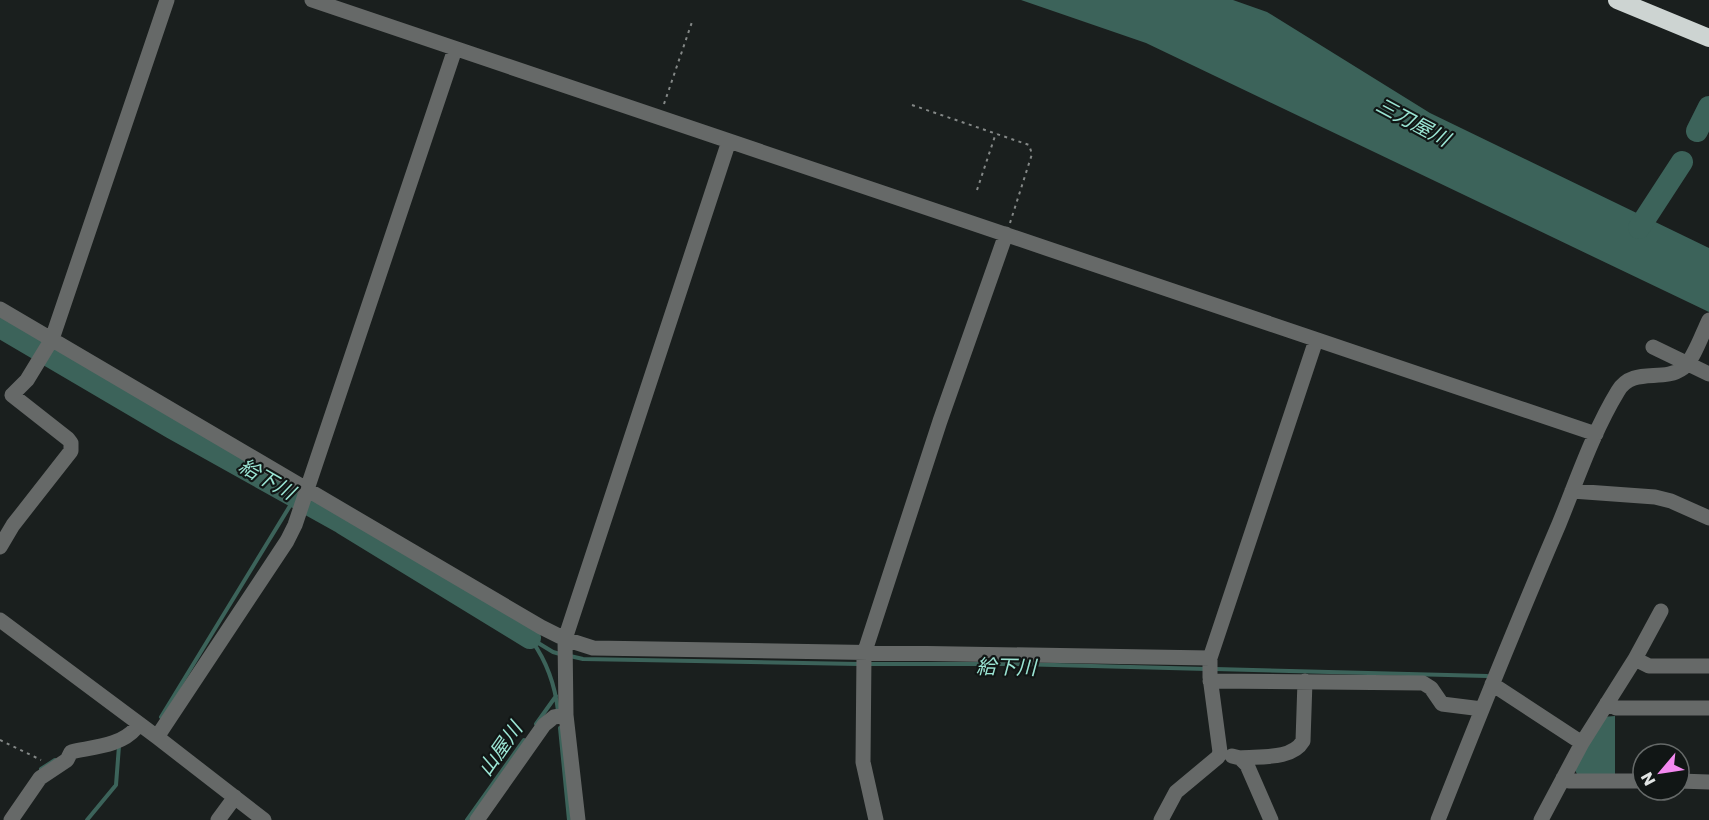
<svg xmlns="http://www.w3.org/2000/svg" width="1709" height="820" viewBox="0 0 1709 820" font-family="Poppins,'Noto Sans JP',sans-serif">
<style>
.water{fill:#3c635a}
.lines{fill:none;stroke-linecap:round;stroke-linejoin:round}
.stream{stroke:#3c635a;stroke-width:4}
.river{stroke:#3c635a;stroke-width:22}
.path{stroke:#848887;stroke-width:2;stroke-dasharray:3 4.5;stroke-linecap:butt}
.minor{stroke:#666968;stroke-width:15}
.highway{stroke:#cdd4d2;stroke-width:18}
.labels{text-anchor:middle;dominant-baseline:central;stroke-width:4.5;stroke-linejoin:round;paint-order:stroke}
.water-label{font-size:20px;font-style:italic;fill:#9be5d4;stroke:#111615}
</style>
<rect width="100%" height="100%" fill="#1a1f1e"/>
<path class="water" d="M1021 0H1233L1267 12 1430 113 1709 248V312L1146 43Z
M1615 716V774H1577L1574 768 1602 717Z"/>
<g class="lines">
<path class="stream" d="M530 638 553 652 560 654
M532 641C547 662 555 685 558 711
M570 656 583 659 859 664
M867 664H1012L1207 669
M1215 669 1487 676
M161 717 296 496
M536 724 556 696
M560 728 569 820
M41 769 55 760
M87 820 116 785 119 746
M467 820 524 740"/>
<path class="river" d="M1697 131 1709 107
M1639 228 1682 162
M0 327 172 428 342 523 530 638"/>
<path class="path" d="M664 104 693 19
M912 105 1029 145 1032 154 1010 223
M977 190 996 133
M0 740 41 760"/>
<path class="minor" d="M312 0 1596 434
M0 309 541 627 565 639 593 648 1210 658
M1653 347 1709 374
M1572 491 1655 497 1671 501 1709 518
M0 547 13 525 71 451V443L68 439 12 395 27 380 52 339 167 0
M0 620 157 737 264 820
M1635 659 1661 611
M1210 681 1423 683 1431 688 1442 704 1482 709
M1492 684 1582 743
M1607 703 1616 708H1709
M157 737 287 541 295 525 455 49
M1232 756 1240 758 1247 765 1271 820
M1240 758C1260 756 1292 760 1303 741L1305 681
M1563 778 1569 781H1643
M1679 781 1709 782
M11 820 40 778 67 760 71 752C93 747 121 746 136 728
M218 820 235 797
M477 820 544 725 554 717 566 715
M578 820 566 715 565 639 729 141
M876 820 863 762 864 654 940 421 1006 234
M1161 820 1176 792 1218 757 1220 752 1210 677V658L1316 340
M1438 820C1477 721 1517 622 1559 524 1577 480 1593 432 1618 391 1633 366 1663 383 1683 368 1693 361 1703 332 1709 320
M1541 820 1582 743 1635 659 1649 666H1709"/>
<path class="highway" d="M1617 0 1709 38"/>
</g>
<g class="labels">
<g class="water-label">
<text transform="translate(1413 122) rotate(28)">三刀屋川</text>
<text transform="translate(267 479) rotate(30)">給下川</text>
<text transform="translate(1006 667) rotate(1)">給下川</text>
<text transform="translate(500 749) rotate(-55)">山屋川</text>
</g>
</g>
<g transform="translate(1661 772) rotate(241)"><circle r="28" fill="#111615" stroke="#656968" stroke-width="1.5"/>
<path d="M0-4.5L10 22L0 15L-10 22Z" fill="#f489f0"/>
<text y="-9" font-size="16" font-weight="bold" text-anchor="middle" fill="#e2e5e4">N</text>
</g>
</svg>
